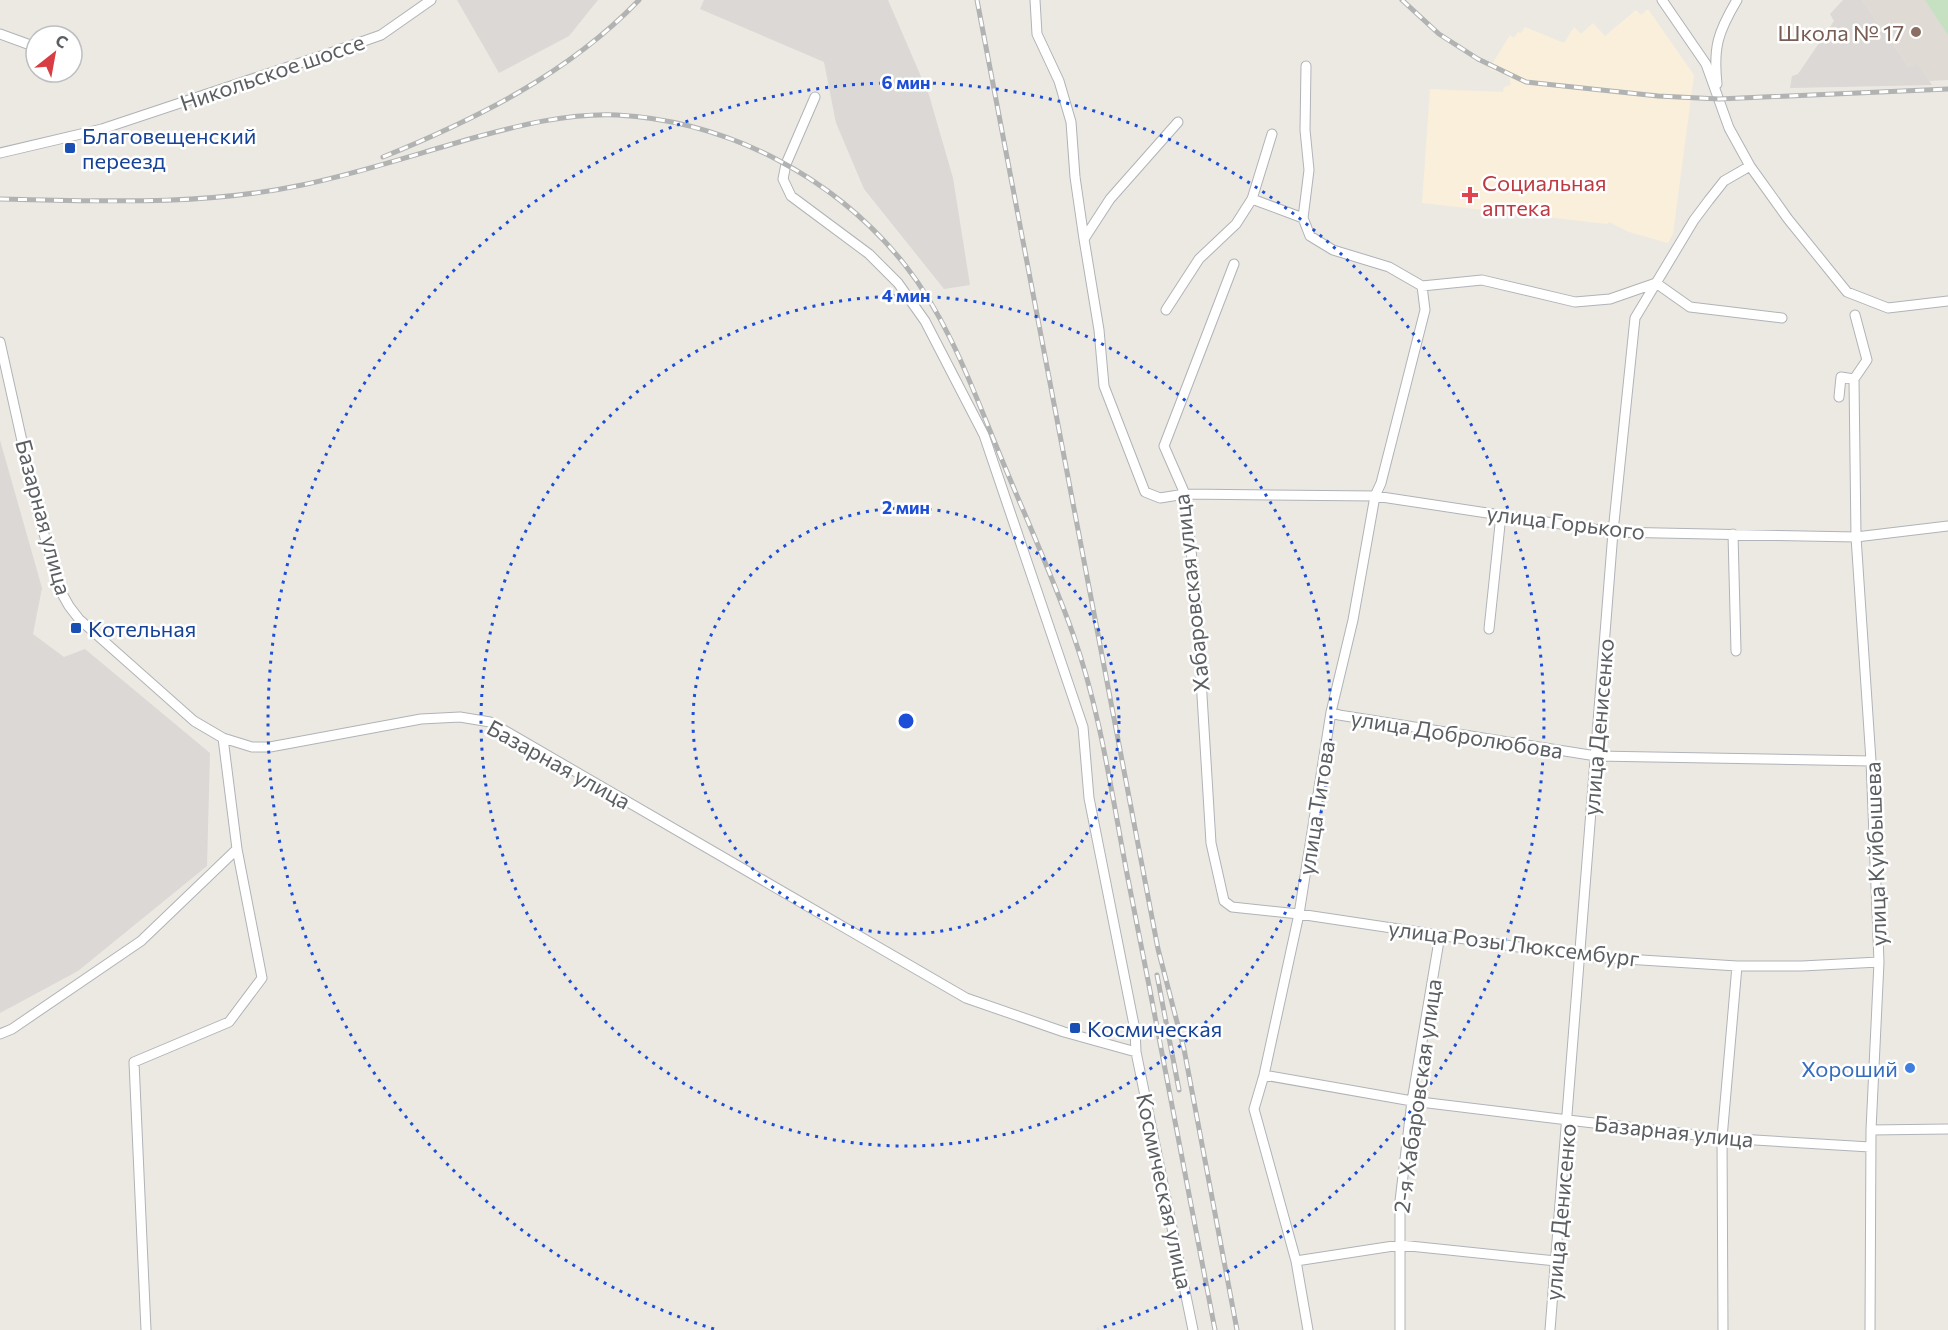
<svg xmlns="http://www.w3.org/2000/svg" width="1948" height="1330" viewBox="0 0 1948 1330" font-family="Commissioner,sans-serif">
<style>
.commercial{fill:#faefda}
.industrial{fill:#dbd8d5}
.education{fill:#dfdad4}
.green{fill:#c5e1c1}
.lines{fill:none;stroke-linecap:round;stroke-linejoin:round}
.minor-casing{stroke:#b0b3b7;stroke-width:11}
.minor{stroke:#fff;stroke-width:9}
.rail-casing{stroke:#b1b2b2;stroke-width:5}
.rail{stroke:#fff;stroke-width:3;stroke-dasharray:9;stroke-linecap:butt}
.ring{fill:none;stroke:#1d4ed8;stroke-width:3;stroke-dasharray:3 6}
.education-dot{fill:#8d6e63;stroke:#fff;stroke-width:2}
.transit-dot{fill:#1a4fb4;stroke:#fff;stroke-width:2}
.health-dot{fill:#e0444e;stroke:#fff;stroke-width:2}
.shop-dot{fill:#3f7fe0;stroke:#fff;stroke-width:2}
.labels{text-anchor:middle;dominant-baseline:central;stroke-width:5;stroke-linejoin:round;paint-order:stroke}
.education-label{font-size:22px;fill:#785e54;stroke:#fff;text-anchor:end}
.street-label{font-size:22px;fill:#5b5f62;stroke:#fff}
.transit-label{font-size:22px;fill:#164399;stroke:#fff;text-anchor:start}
.health-label{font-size:22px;fill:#be3a42;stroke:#fff;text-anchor:start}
.shop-label{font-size:22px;fill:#366cbe;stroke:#fff;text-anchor:end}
.centre{fill:#1d4ed8;stroke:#fff;stroke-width:3}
.ring-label{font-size:18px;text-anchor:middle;font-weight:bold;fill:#1d4ed8;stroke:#fff;stroke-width:5;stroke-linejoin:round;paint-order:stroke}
</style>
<rect width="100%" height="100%" fill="#ece9e3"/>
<path class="commercial" d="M1648 9 1694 75 1673 234 1668 243 1629 232 1609 222 1607 224 1422 203 1430 89 1503 92 1504 87 1511 85 1509 76 1489 69 1510 35 1514 38 1518 32 1521 33 1525 27 1564 43 1574 27 1581 34 1593 23 1605 36 1636 10 1641 15Z"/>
<path class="industrial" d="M457 0H598L569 36 499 73Z
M704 0H888L929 95 953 178 970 285 944 289 864 189 836 123 824 62 700 9Z
M1843 0H1862L1909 67 1917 63 1932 85 1790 88 1792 76 1798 74 1834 21 1830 14Z
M0 440 42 588 33 634 64 657 85 649 210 753 207 866 78 971 0 1013Z"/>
<path class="education" d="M1862 0H1948V80L1929 81 1917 64 1909 67Z"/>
<path class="green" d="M1925 0H1948V35Z"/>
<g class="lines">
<defs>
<path id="minor" d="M1035 0 1037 34 1059 81 1071 122 1075 177 1084 239
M1662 0 1706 64 1729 128 1750 166 1788 219 1847 292 1888 308 1948 301
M0 34 33 46
M1306 66 1305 130 1309 170 1303 218 1310 236 1333 250 1389 267 1422 286 1482 280 1575 302 1610 299 1656 283 1690 307 1782 318
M1717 84C1713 47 1718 32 1737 0
M815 97 786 164 783 179 791 196 869 254 898 283 925 321 984 435 1083 727 1089 798 1135 1030 1136 1052 1193 1330
M1178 122 1110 199 1084 239 1099 330 1104 386 1145 492 1160 498 1185 494 1375 496 1613 532 1856 537 1948 526
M0 153 102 129 330 53 381 35 431 0
M1252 199 1303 218
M1234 264 1164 446 1185 494 1196 597 1211 843 1224 901 1232 907 1299 914 1578 956 1737 966H1802L1879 962
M1166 310 1199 259 1236 224 1252 199 1272 134
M0 342 38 513 60 590 69 606 79 619 194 721 223 738 252 747H270L421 719 460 717 490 722 966 998 1064 1032 1136 1052
M1854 379 1856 537 1871 761 1879 962 1871 1130 1870 1330
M1839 397 1841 377 1854 379 1867 360 1855 315
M1733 534 1736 651
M1489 629 1501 515
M1331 712 1339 715 1596 756 1871 761
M0 1034 12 1029 141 941 237 849
M1264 1075 1412 1101 1568 1120 1722 1138 1870 1147
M1871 1130 1948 1129
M1296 1261 1400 1245 1556 1261
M146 1330 134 1062 229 1022 262 978 237 849 223 738
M1308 1330 1296 1261 1254 1109 1264 1075 1299 914 1331 712 1353 620 1375 496 1381 483 1425 310 1422 286
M1400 1330V1201L1412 1101 1440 935
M1550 1330 1613 532 1635 318 1694 220 1709 200 1724 181 1750 166
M1723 1330 1722 1138 1737 966"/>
</defs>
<use href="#minor" class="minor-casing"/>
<use href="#minor" class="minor"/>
<defs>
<path id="rail" d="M977 0 1158 949 1184 1049 1237 1330
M1402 0 1439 34 1478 59 1526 82 1658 96 1719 99 1948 89
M383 157C476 119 568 74 639 0
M0 199C101 201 202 206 302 185 360 173 416 154 473 138 520 125 568 113 617 115 728 121 835 177 905 265 950 322 974 393 1002 460 1026 518 1052 575 1073 634 1101 713 1112 797 1128 879 1158 1029 1186 1179 1215 1330
M1157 975 1179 1090"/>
</defs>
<use href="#rail" class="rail-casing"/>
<use href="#rail" class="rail"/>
</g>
<g class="ring">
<circle cx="906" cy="721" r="213"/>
<circle cx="906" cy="721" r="425"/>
<path d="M714 1329A638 638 0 1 1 1098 1329"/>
</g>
<circle class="education-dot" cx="1916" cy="32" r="6"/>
<g class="transit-dot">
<rect x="64" y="142" width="12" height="12" rx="3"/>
<rect x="70" y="622" width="12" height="12" rx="3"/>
<rect x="1069" y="1022" width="12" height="12" rx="3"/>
</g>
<path class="health-dot" d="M1467 186h6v6h6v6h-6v6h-6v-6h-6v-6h6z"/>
<circle class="shop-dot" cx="1910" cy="1068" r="6"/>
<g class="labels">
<g class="education-label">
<text x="1904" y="32">Школа № 17</text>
</g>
<g class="street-label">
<text transform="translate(272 72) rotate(-19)">Никольское шоссе</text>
<text transform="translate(44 517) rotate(75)">Базарная улица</text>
<text transform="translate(1566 522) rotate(7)">улица Горького</text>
<text transform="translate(1191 593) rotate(-96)">Хабаровская улица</text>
<text transform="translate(1598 727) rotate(-85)">улица Денисенко</text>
<text transform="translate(1457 734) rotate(9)">улица Добролюбова</text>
<text transform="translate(559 764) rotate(29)">Базарная улица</text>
<text transform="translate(1316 808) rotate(-81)">улица Титова</text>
<text transform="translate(1875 854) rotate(-92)">улица Куйбышева</text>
<text transform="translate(1514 943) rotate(7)">улица Розы Люксембург</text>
<text transform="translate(1417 1096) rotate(-82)">2-я Хабаровская улица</text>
<text transform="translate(1674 1131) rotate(6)">Базарная улица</text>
<text transform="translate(1165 1191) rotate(78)">Космическая улица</text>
<text transform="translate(1560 1212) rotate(-85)">улица Денисенко</text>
</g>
<g class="transit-label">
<text x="82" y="135">Благовещенский<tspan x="82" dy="25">переезд</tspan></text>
<text x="88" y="628">Котельная</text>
<text x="1087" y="1028">Космическая</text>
</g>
<g class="health-label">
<text x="1482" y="182">Социальная<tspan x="1482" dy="25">аптека</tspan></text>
</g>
<g class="shop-label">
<text x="1898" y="1068">Хороший</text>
</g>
</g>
<circle cx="906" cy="721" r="9" class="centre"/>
<g class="ring-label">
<text x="906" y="89">6 мин</text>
<text x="906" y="302">4 мин</text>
<text x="906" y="514">2 мин</text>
</g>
<g transform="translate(54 54) rotate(31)"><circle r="28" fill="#ffffff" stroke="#bdbfc0" stroke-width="1.5"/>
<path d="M0-4.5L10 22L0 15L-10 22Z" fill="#d73d43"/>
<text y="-9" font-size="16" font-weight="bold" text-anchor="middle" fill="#5b5f62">С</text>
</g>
</svg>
